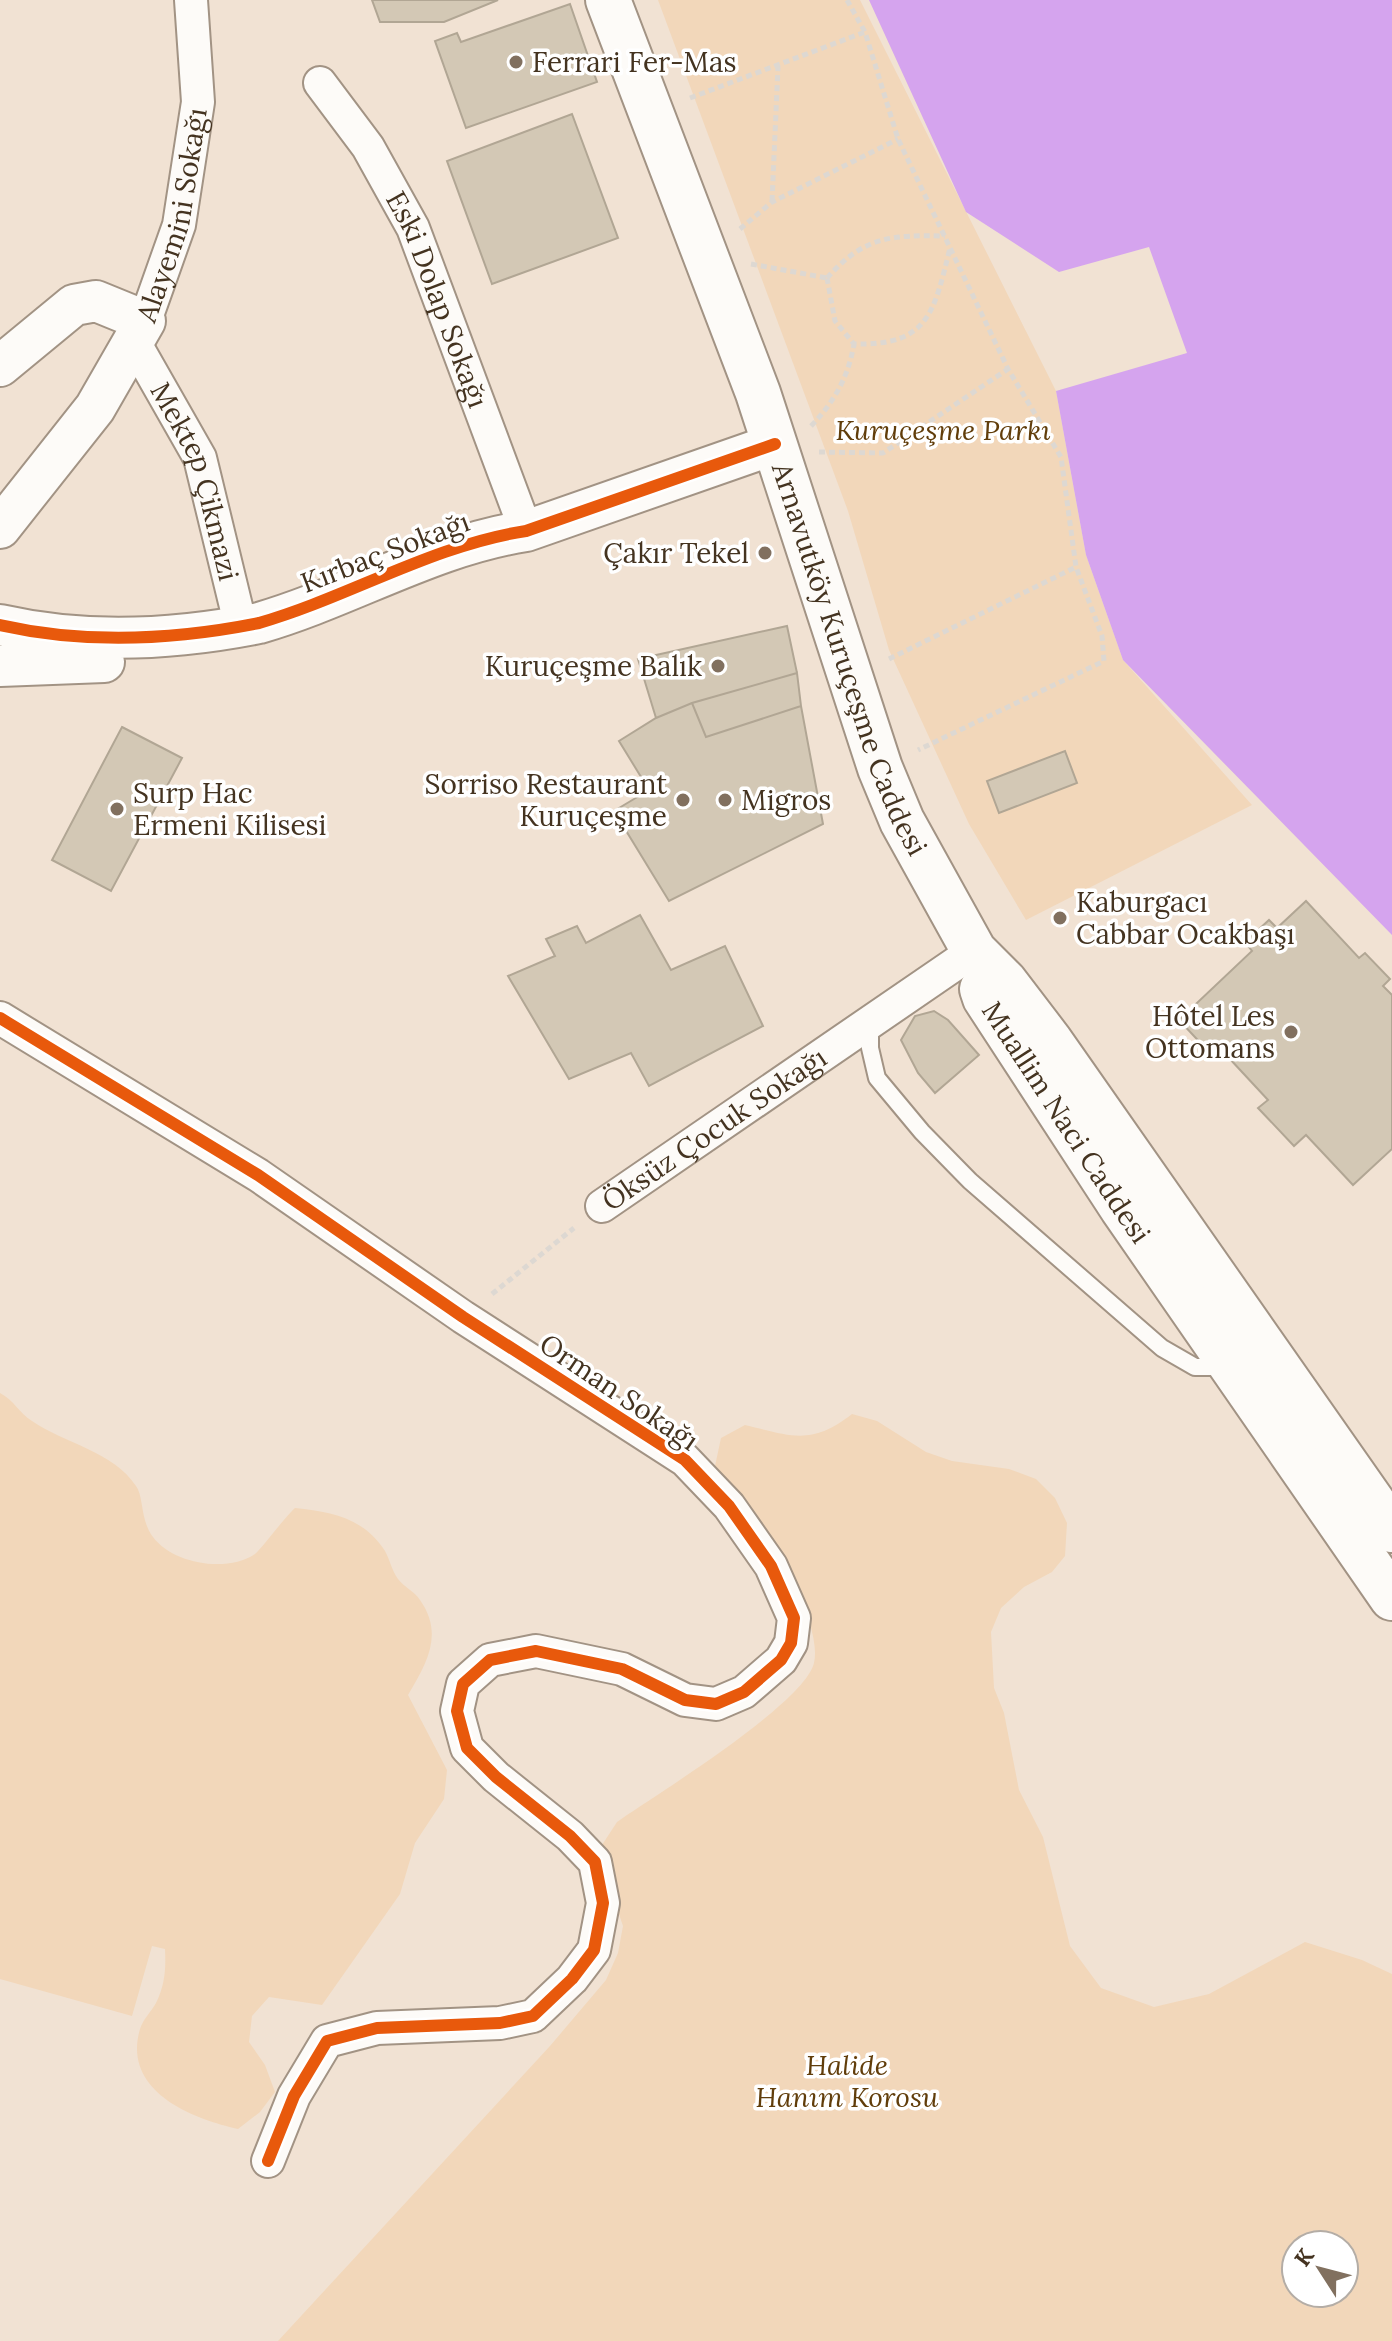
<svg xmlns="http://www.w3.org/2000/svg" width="1392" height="2341" viewBox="0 0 1392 2341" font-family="Lora,serif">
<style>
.green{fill:#f2d7ba;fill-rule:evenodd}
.water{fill:#d5a4ee}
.building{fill:#d3c8b5;stroke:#b1a694;stroke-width:2}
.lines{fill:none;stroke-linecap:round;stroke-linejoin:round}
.service-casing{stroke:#a29384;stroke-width:20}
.minor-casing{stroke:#a29384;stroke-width:36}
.tertiary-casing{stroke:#a29384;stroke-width:44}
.primary-casing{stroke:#a29384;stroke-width:48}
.path{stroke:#ddd8d2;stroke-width:5;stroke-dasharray:6 4;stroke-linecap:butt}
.service{stroke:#fdfbf8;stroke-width:16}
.minor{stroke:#fdfbf8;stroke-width:32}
.tertiary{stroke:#fdfbf8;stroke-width:40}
.primary{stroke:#fdfbf8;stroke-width:44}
.cycleway-casing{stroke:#fff;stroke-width:17}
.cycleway{stroke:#e8590c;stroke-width:12}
.poi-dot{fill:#81705f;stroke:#fff;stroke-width:3}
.labels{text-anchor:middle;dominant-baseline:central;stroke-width:7;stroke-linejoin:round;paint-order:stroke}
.poi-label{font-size:28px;fill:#443320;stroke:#fff;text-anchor:start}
.street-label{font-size:28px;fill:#443320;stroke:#fff}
.park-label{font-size:28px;font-style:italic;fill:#613d0a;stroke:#fff}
</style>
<rect width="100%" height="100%" fill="#f1e2d3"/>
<path class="green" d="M658 0H860L1056 391 1086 555 1123 660 1252 805 1026 920 969 824 889 650 848 511Z
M0 1393C14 1400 19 1413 32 1421 64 1443 114 1452 136 1486 144 1497 140 1520 153 1537 173 1564 227 1573 255 1554 263 1547 284 1518 295 1508 332 1512 364 1518 385 1551 390 1560 392 1571 398 1579 404 1587 414 1591 420 1600 444 1634 427 1663 408 1695L447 1770 444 1799 415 1843 400 1894 322 2005 269 1997 252 2016 249 2042 265 2065 275 2092 260 2112 238 2129C189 2118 122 2090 140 2029 143 2019 151 2012 156 2003 165 1985 166 1969 165 1949L152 1946 132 2016 0 1979Z
M852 1414 877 1421 926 1452 952 1461 1009 1469 1036 1479 1055 1498 1067 1523 1065 1556 1052 1572 1024 1587 1001 1608 991 1632 994 1688 1004 1713 1019 1790 1043 1837 1070 1946 1101 1988 1154 2007 1209 1994 1305 1942 1362 1960 1392 1974V2341H278L550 2046 606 1980 618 1953 623 1926 605 1873 602 1845 617 1822C657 1794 804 1704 814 1663 822 1629 782 1557 764 1527 750 1504 730 1488 715 1466L721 1438 745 1425C792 1436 811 1446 852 1414ZM1296 2245H1344V2293H1296Z"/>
<path class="water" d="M869 0H1392V935L1123 660 1086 555 1056 391 1187 353 1149 247 1059 272 966 212Z"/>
<path class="building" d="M372 0H498L444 22H380Z
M570 4 597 82 466 128 435 41 457 33 461 42Z
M572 114 618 238 492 284 447 161Z
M787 626 797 673 692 703 656 718 638 659Z
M797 673 801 706 706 737 692 703Z
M692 703 706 737 801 706 823 824 669 901 614 811 649 790 619 741 656 718Z
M122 727 182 758 111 891 52 860Z
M1065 751 1077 783 999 813 987 781Z
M1306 901 1359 958 1365 953 1390 979 1383 986 1392 995V1149L1353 1185 1306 1135 1294 1146 1258 1108 1268 1100 1216 1044 1208 1051 1179 1020 1252 951 1245 942 1269 920 1277 928Z
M640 915 671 970 725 946 763 1026 649 1086 631 1053 569 1079 508 976 555 956 546 939 577 926 586 943Z
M934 1011 948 1020 979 1055 935 1093 918 1073 901 1040 915 1016Z"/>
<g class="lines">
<defs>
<path id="service" d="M870 1021V1048L877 1078 922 1132 970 1181 1162 1348 1195 1367H1226"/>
<g id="minor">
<path id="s1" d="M320 83 368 147 413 228 526 531"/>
<path id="s2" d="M145 321 179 225 198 102 191 0"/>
<path id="s3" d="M134 342 200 458 241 627"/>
<path d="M0 1018 258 1175 463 1317 685 1460 729 1506 771 1566 794 1618 791 1643 781 1660 744 1692 716 1704 685 1700 622 1669 536 1651 490 1660 463 1684 457 1711 467 1748 496 1777 570 1836 595 1862 603 1903 594 1950 572 1979 533 2016 500 2023 377 2028 327 2041 294 2096 268 2161"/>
<path id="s4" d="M602 1206 974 951"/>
</g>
<path id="tertiary" d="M0 366 74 305 96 301 145 321 95 408 0 528
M0 625C84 644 174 640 259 623 349 597 433 545 526 531L775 444
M0 666 104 662"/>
<g id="primary">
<path id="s5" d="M608 0 758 393 880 768 902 821 974 951 1005 982 1050 1041 1392 1530"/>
<path id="s6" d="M982 989 985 998 1122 1208 1392 1598"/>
</g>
</defs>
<use href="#service" class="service-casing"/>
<use href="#minor" class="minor-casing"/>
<use href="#tertiary" class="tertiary-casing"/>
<use href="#primary" class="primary-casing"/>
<path class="path" d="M847 0 865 32 898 139 1008 369 1061 457 1076 567 1102 636 1104 661 918 750
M690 98 865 32
M772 201 778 67
M740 229 772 202 898 139
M751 264 827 278
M827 278 835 321 854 344C929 346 934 312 950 248
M827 278C864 236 891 235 945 236
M811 426C834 402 848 378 854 344
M819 452 883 453 1008 369
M889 659 1076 567
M492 1294 574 1228"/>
<use href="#service" class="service"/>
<use href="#minor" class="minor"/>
<use href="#tertiary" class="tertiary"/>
<use href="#primary" class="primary"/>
<defs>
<path id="cycleway" d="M0 625C84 644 174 640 259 623 349 597 433 545 526 531L775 444
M0 1018 258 1175 463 1317 685 1460 729 1506 771 1566 794 1618 791 1643 781 1660 744 1692 716 1704 685 1700 622 1669 536 1651 490 1660 463 1684 457 1711 467 1748 496 1777 570 1836 595 1862 603 1903 594 1950 572 1979 533 2016 500 2023 377 2028 327 2041 294 2096 268 2161"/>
</defs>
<use href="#cycleway" class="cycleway-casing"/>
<use href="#cycleway" class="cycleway"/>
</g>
<g class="poi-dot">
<circle cx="516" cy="62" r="8"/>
<circle cx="765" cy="553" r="8"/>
<circle cx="718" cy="666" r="8"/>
<circle cx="683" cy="800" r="8"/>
<circle cx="725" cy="800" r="8"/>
<circle cx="117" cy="809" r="8"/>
<circle cx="1060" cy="918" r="8"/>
<circle cx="1291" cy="1032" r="8"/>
</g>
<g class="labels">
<g class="poi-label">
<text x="532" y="62">Ferrari Fer-Mas</text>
<text x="749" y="553" text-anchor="end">Çakır Tekel</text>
<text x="702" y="666" text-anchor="end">Kuruçeşme Balık</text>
<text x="667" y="784" text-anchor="end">Sorriso Restaurant<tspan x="667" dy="32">Kuruçeşme</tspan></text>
<text x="133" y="793">Surp Hac<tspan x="133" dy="32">Ermeni Kilisesi</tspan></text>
<text x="741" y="800">Migros</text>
<text x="1076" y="902">Kaburgacı<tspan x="1076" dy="32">Cabbar Ocakbaşı</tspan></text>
<text x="1275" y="1016" text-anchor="end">Hôtel Les<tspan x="1275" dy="32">Ottomans</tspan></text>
</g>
<g class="street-label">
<text stroke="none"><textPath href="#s2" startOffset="110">Alayemini Sokağı</textPath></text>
<text stroke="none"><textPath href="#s1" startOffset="248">Eski Dolap Sokağı</textPath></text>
<text stroke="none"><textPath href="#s3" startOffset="154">Mektep Çikmazi</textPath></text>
<text transform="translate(385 552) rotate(-21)">Kırbaç Sokağı</text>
<text stroke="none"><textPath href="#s5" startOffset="702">Arnavutköy Kuruçeşme Caddesi</textPath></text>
<text stroke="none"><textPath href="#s6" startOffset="158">Muallim Naci Caddesi</textPath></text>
<text stroke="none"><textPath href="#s4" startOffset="136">Öksüz Çocuk Sokağı</textPath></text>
<text transform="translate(619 1392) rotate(34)">Orman Sokağı</text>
</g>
<g class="park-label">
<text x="943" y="430">Kuruçeşme Parkı</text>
<text x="847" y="2065">Halide<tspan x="847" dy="32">Hanım Korosu</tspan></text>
</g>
</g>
<g transform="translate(1320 2269) rotate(306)"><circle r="38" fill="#ffffff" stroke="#b4ada6" stroke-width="2"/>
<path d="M0-6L14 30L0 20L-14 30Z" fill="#81705f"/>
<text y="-12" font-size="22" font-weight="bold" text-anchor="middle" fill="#443320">K</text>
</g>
</svg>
